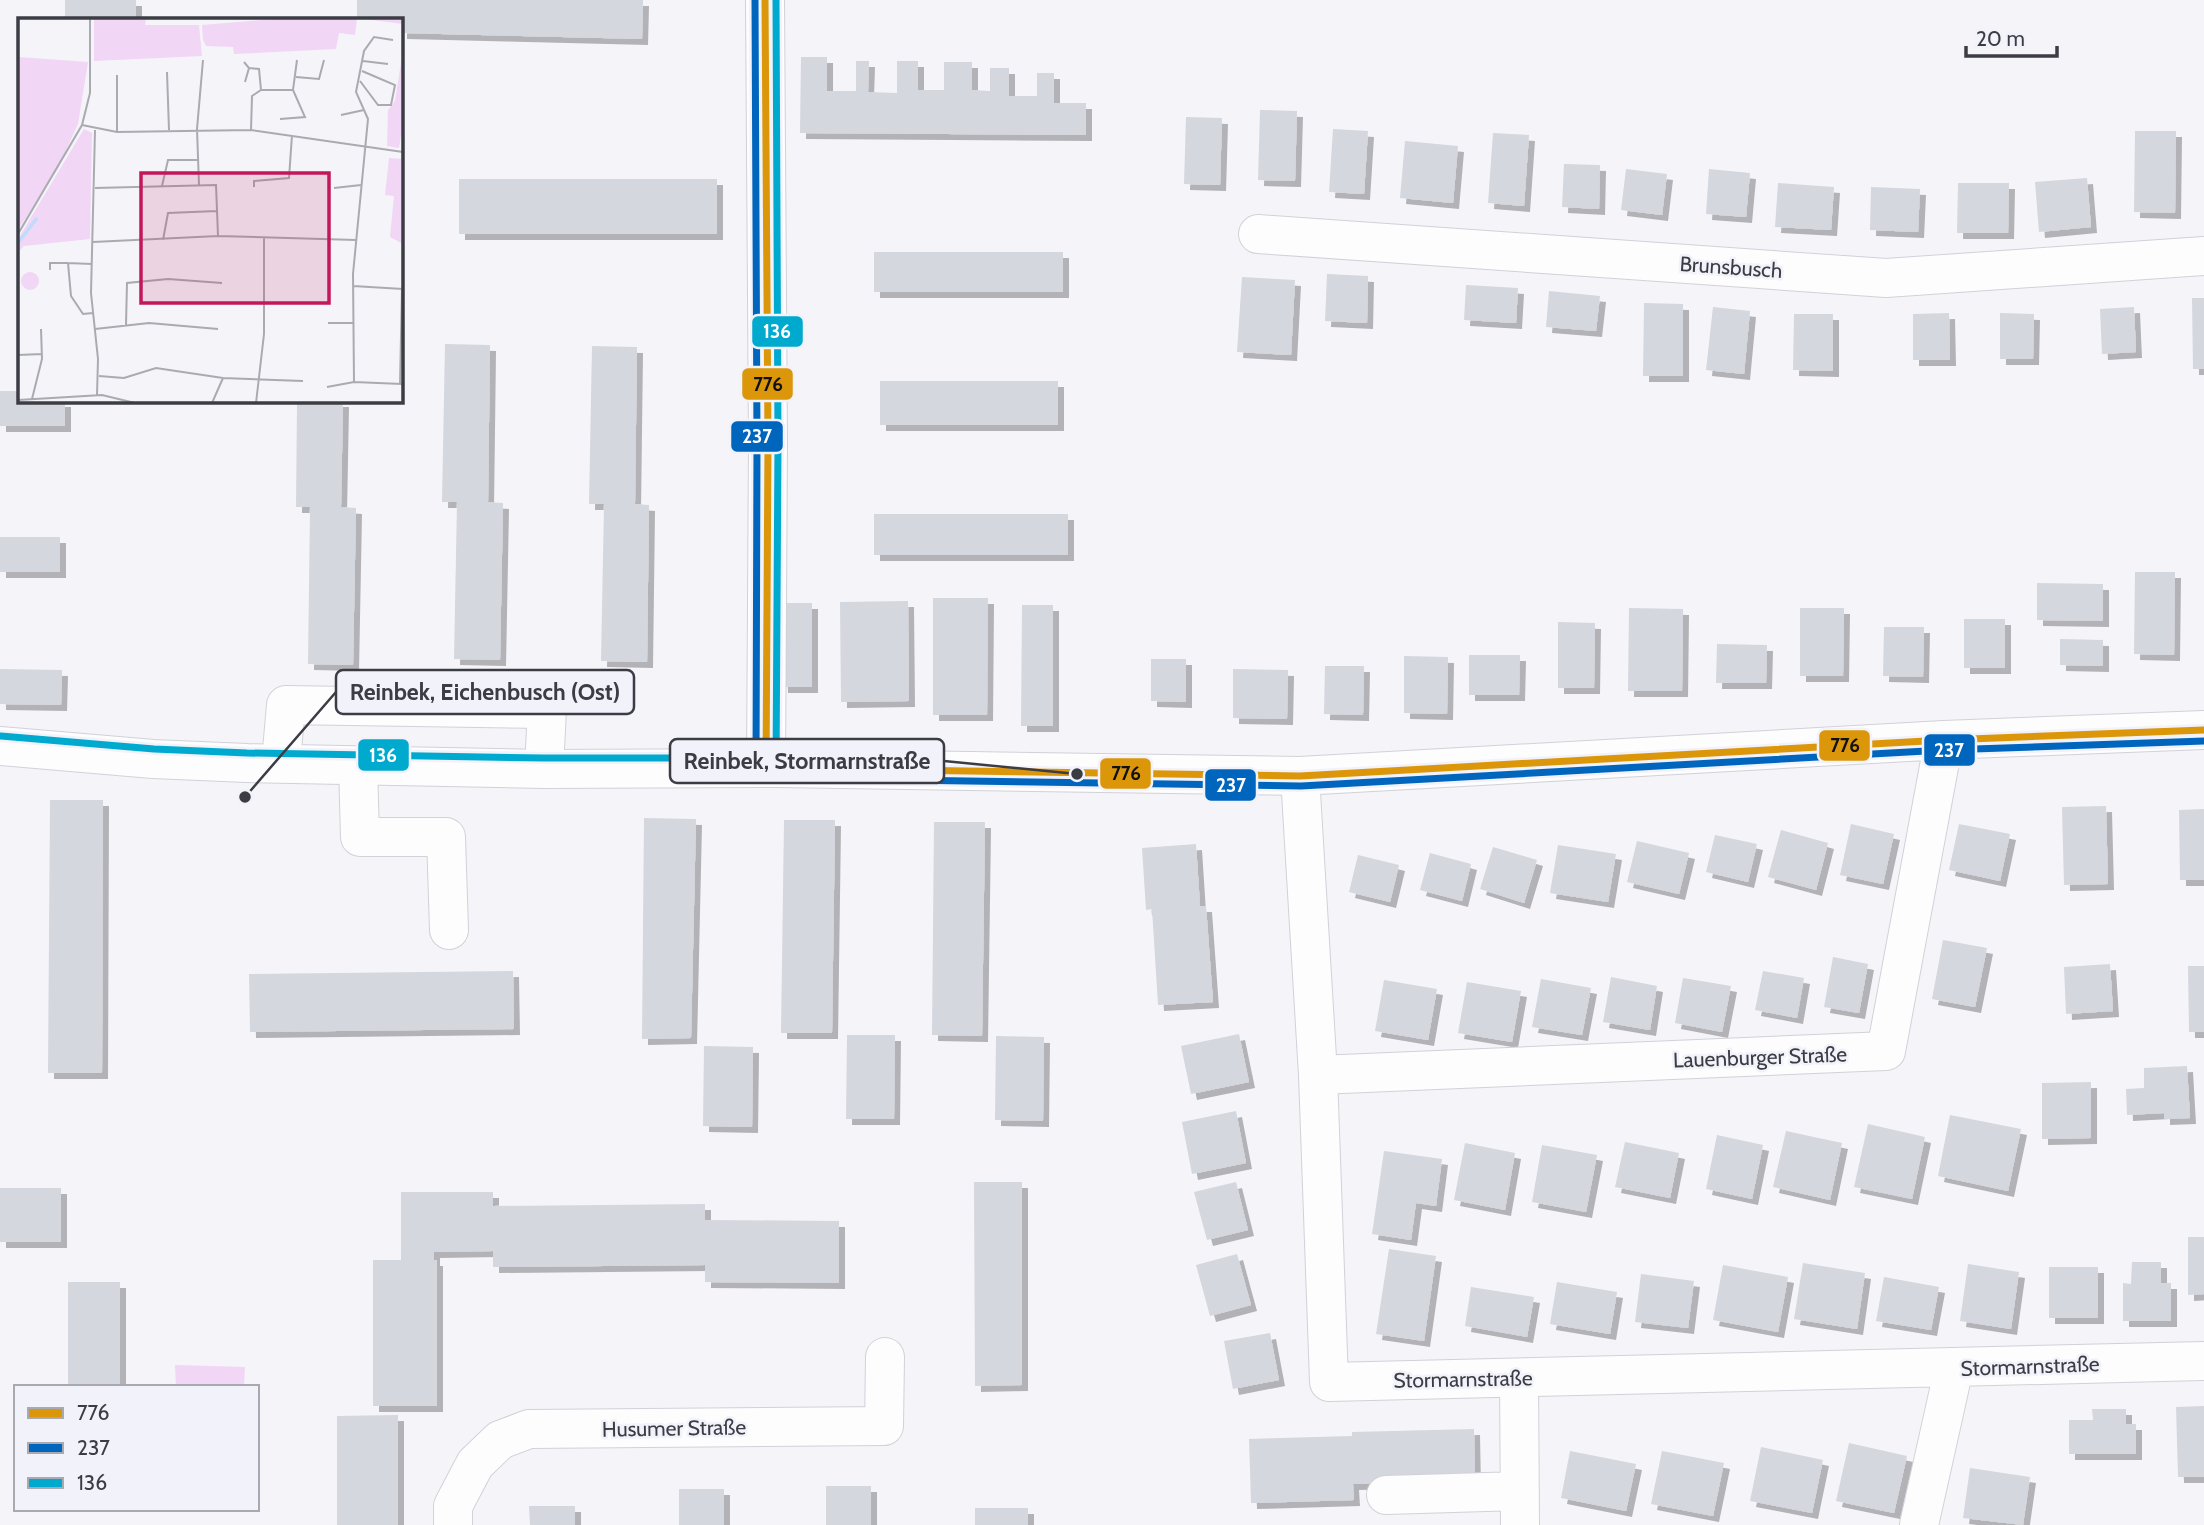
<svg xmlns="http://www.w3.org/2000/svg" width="2204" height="1525" viewBox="0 0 2204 1525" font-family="Cabin,sans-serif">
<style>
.green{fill:#f1d6f5}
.building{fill:#d5d7de;filter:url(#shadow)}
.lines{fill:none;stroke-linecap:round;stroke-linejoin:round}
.minor-casing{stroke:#d1d1d8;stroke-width:40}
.minor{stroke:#fdfdfe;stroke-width:38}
.bus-1-casing{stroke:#f2f2fb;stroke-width:12}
.bus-2-casing{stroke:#f2f2fb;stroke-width:12}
.bus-3-casing{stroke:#f2f2fb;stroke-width:12}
.bus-1{stroke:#db960a;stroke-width:7}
.bus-2{stroke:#0065bd;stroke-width:7}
.bus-3{stroke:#00a9ce;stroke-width:7}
.labels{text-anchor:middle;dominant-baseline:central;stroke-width:5;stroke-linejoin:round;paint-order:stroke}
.street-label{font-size:21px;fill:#3c3c45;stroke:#f2f2fb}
.inset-river{fill:none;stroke:#c1dbfa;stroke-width:3.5}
.inset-road{fill:none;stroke:#aaaab1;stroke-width:2}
.view{fill:#c2185b;fill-opacity:0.15;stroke:#c2185b;stroke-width:3.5}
.inset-edge{fill:none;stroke:#3c3c45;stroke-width:3.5}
.leader{fill:none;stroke:#3c3c45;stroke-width:2.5}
.callout-dot{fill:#3c3c45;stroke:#f2f2fb;stroke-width:2.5}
.callout{fill:#f2f2fb;stroke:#3c3c45;stroke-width:2.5}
.callout-label{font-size:23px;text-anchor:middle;font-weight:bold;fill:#3c3c45}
.line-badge{stroke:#f2f2fb;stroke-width:2.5}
.badge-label{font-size:19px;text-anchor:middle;font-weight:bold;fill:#fff}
.pale-badge-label{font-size:19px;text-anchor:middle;font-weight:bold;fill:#111}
</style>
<defs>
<filter id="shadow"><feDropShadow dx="6" dy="6" stdDeviation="0" flood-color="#0004"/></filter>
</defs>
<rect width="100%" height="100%" fill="#f4f4f9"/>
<path class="green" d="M175 1365 245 1367 244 1387H176Z"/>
<path class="building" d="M65 0H136V19H65Z
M357 0H643L642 39 401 33V19H357Z
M801 57H827V91H856V61H869L868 92 897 93V61H918V90H944V62H972V90L990 91V68H1009V96H1037V73H1054V103H1086V135L800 133Z
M1260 110 1297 111 1295 181 1258 180Z
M1186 117 1222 118 1220 185 1184 184Z
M1333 129 1368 131 1364 194 1329 192Z
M2135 131H2176L2175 213 2134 212Z
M1493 133 1529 135 1524 206 1488 203Z
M1405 141 1458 146 1453 203 1400 198Z
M1564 164 1600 165 1599 209 1562 207Z
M1626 169 1667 174 1662 215 1621 210Z
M1709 169 1750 173 1746 217 1706 214Z
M2087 178 2091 227 2039 232 2035 182Z
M459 179H717V234H459Z
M1778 183 1834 187 1831 230 1775 227Z
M1958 183H2009L2008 233H1957Z
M1871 187 1920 189 1918 232 1870 230Z
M874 252H1063V292H874Z
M1327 274 1368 276 1367 323 1325 321Z
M1242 277 1295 280 1291 355 1237 352Z
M1466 285 1518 288 1516 323 1464 320Z
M1549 291 1600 296 1596 331 1546 327Z
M2192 298H2204V369H2193Z
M1644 303 1683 304V376H1643Z
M1713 307 1750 311 1744 374 1706 370Z
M2134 307 2136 352 2102 354 2100 309Z
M1949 313 1950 360H1913V314Z
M2000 313 2034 314 2033 359H2000Z
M1794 314H1833V371L1793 370Z
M445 344 490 345 488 502 503 503 500 660 454 659 457 502H442Z
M592 346 637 347 635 504 649 505 647 662 601 661 604 504H589Z
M880 381H1058V425H880Z
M0 391H19V401H65V426H0Z
M297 401H343L341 507 356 508 353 665 308 664 310 507H296Z
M874 514H1068V555H874Z
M0 537H60V572H0Z
M2135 572H2175L2174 655 2134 654Z
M2037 583 2103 584V621L2037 620Z
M933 598H988L987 715H933Z
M908 601 909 701 841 702 840 602Z
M781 603H812V687H782Z
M1022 605H1053V726H1021Z
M1629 608 1683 609 1682 691H1628Z
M1800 608H1844L1843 676H1800Z
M1964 619H2005V668H1964Z
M1558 622 1595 623 1594 688H1558Z
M1884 627H1924L1923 677 1883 676Z
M2060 639 2103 640V666L2060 665Z
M1717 644 1767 645 1766 683H1716Z
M1469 655H1520L1519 695H1469Z
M1404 656 1448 657 1447 714 1404 713Z
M1151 659H1186V702L1151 701Z
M1325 666H1364L1363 715 1324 714Z
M0 669 62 670 61 705 0 704Z
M1233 669 1288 670 1287 719 1233 718Z
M50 800H103L102 1073H48Z
M2106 806 2108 884 2064 885 2062 807Z
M2204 809V880H2180L2179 810Z
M644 818 696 819 691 1038 642 1039Z
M784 820H835L832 1033H781Z
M934 822H985L982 1036 932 1035Z
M1851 824 1894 834 1883 884 1840 875Z
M1959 824 2010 834 2000 881 1949 870Z
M1781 830 1828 843 1816 890 1768 877Z
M1715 835 1757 844 1748 882 1706 872Z
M1637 841 1689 853 1679 894 1627 882Z
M1196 844 1200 906H1206L1213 1002 1158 1005 1152 909 1146 910 1142 848Z
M1558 845 1616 854 1608 902 1550 893Z
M1493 847 1537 860 1524 903 1480 889Z
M1430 853 1471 864 1462 901 1420 890Z
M1358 855 1399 865 1390 902 1349 892Z
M1943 940 1987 948 1975 1007 1932 999Z
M1833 957 1868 964 1859 1013 1824 1007Z
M2110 964 2113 1011 2066 1014 2064 967Z
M2188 966H2204V1032H2189Z
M513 971 514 1029 250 1032 249 974Z
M1763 971 1804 978 1797 1018 1755 1010Z
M1611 977 1657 986 1650 1030 1603 1022Z
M1683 978 1731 986 1722 1032 1675 1023Z
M1541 979 1591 988 1582 1035 1532 1027Z
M1384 980 1437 989 1428 1040 1375 1031Z
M1467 982 1521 991 1512 1042 1458 1033Z
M1239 1034 1249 1082 1191 1094 1181 1046Z
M847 1035H895L894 1119H846Z
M996 1036 1044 1037 1043 1121 995 1120Z
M704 1046 753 1047 752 1127 703 1126Z
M2187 1066 2190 1118 2164 1119V1113L2127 1115 2126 1089 2144 1088V1068Z
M2091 1082V1138L2042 1139V1083Z
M1236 1111 1246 1163 1192 1174 1182 1122Z
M1950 1115 2021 1129 2008 1191 1938 1176Z
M1868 1124 1925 1137 1912 1199 1854 1187Z
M1786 1131 1842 1143 1830 1200 1773 1187Z
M1717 1135 1763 1145 1752 1199 1706 1189Z
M1625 1142 1679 1153 1670 1198 1615 1187Z
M1465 1143 1515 1153 1505 1210 1454 1200Z
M1542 1145 1597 1155 1586 1212 1532 1202Z
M1384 1151 1442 1159 1436 1206 1416 1203 1411 1240 1372 1234Z
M974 1182H1022V1385L975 1386Z
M1236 1182 1248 1230 1207 1240 1194 1192Z
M0 1188H61V1242H0Z
M401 1192H493V1206L705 1204V1220L839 1221V1283L705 1282V1265L493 1267V1251L434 1252V1260H437V1406H373V1260H401Z
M2188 1237H2204V1294L2188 1295Z
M1389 1249 1436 1256 1424 1341 1376 1334Z
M1237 1254 1251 1305 1210 1316 1196 1265Z
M2132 1262H2161V1283H2171V1321H2123V1283L2131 1284Z
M1803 1263 1865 1273 1857 1329 1794 1319Z
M1968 1264 2019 1272 2011 1329 1960 1321Z
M1723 1265 1788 1277 1778 1332 1713 1320Z
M2049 1267H2098V1318H2049Z
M1641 1274 1694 1281 1688 1328 1635 1322Z
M1884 1277 1939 1287 1931 1330 1876 1321Z
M68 1282H120V1387H68Z
M1557 1282 1617 1292 1610 1334 1550 1324Z
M1471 1287 1534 1297 1527 1337 1465 1326Z
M1270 1333 1279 1380 1233 1389 1224 1341Z
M2204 1406V1477H2178L2176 1407Z
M2092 1409H2126V1424H2136V1454H2069V1420H2093Z
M398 1415V1525H337V1416Z
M1474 1429 1475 1481 1353 1484 1354 1500 1251 1503 1249 1439 1352 1436V1432Z
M1849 1443 1907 1456 1894 1513 1836 1501Z
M1761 1447 1823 1460 1812 1513 1750 1501Z
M1570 1451 1636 1464 1626 1511 1561 1498Z
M1662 1451 1724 1463 1713 1516 1651 1504Z
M1970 1468 2030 1477 2023 1525 1963 1518Z
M826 1486H871V1525H826Z
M679 1489H724V1525H679Z
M529 1506H575V1525H530Z
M975 1508H1028V1525H975Z"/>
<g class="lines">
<defs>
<path id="minor" d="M765 0 768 443 766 768
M1258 234 1886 278 2204 256
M0 746 153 759 247 763 544 769 777 768 1300 776 1944 740 2204 730
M281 762 286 705 547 709 544 769
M358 765 360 837H446L449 930
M1300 776 1318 1075 1329 1382 2204 1361
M1318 1075 1886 1051 1944 740
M1519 1378 1520 1525
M1386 1495 1520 1491
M453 1525V1506L475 1464 500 1440 529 1429 884 1426 885 1357
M1919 1525 1954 1368"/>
</defs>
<use href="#minor" class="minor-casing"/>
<use href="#minor" class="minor"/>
<defs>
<path id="bus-1" d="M765 0 768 443 766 768
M766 768 1300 776 1944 740 2204 730"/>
<path id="bus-2" d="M755 0 757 443 756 768
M766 778 1301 786 1944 750 2204 741"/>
<path id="bus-3" d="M776 0 778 443 776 768
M1 736 154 749 247 753 544 758H766"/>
</defs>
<use href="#bus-1" class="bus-1-casing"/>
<use href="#bus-2" class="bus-2-casing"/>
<use href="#bus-3" class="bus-3-casing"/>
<use href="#bus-1" class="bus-1"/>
<use href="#bus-2" class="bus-2"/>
<use href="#bus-3" class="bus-3"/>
</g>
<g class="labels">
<g class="street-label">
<text transform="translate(1731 267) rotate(4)">Brunsbusch</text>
<text transform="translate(1760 1057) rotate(-2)">Lauenburger Straße</text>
<text transform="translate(2030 1366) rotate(-2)">Stormarnstraße</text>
<text transform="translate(1463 1379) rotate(-1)">Stormarnstraße</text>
<text transform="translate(674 1428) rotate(-1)">Husumer Straße</text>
</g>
</g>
<g transform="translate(18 18)">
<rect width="385" height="385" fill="#f4f4f9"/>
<path d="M76 0H128L127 7H181L184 38 76 43ZM269 0H385V6L339 0 337 17 321 15 318 31 216 36 215 29 188 28 185 22 184 7ZM385 32V105L381 130 369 128 370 92 377 83ZM0 39 70 44 60 106 39 152 0 212ZM66 111 74 115 72 221 6 228 0 234V221ZM371 140 385 141 384 163 376 164 385 163V226L372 219 376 178 367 177ZM3 263a9 9 0 1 1 18 0a9 9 0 1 1-18 0Z" fill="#f1d6f5"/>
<path class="inset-river" d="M0 225 19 200"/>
<path class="inset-road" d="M345 43 370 46M226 44 231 50 227 64M231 50 241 51 243 72M149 54 151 112M99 57V114M278 59 301 61 306 42M342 63 360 87H373L377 67 344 53M323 97 346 92M262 101 287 99 275 72M64 107 99 114 233 112 385 134M77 112 73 275 80 341 79 377M233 112 234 78 243 72H275L279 42M181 167 179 111 185 42M144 168 150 142H181M236 169V163L271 160 274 117M77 170 198 167 200 218M316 170 343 167M0 216 64 107 72 75V0M145 222 150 195 199 193M75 224 200 218 338 222M74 246 50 245 53 278 65 296 75 295M32 252V245H50M335 268 385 271M310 305H336M108 307 109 265 150 261 204 265M77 311 131 305 200 311M0 337 24 336M81 358 106 360 138 350 205 360 285 363M336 364 335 256 350 101 338 74 346 33 356 19 375 22M382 366 384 270M309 369 336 364 384 366M14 381 24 341 23 311M0 382 84 377 117 385M194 385 205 360M238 385 246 316V219"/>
<path class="view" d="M123 155H311V285H123Z"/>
<rect width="385" height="385" class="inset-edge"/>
</g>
<path class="leader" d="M245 797L336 692M1077 774L944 761"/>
<g class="callout-dot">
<circle cx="245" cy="797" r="7"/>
<circle cx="1077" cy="774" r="7"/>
</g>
<g class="callout">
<rect x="336" y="670" width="298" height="44" rx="7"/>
<rect x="670" y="739" width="274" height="44" rx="7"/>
</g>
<g class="callout-label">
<text x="485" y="700">Reinbek, Eichenbusch (Ost)</text>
<text x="807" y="769">Reinbek, Stormarnstraße</text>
</g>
<g class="line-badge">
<rect x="751" y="315" width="53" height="33" rx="7" fill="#00a9ce"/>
<rect x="741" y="367" width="53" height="34" rx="7" fill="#db960a"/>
<rect x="730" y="420" width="54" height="33" rx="7" fill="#0065bd"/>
<rect x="1818" y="729" width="53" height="33" rx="7" fill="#db960a"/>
<rect x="1923" y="733" width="53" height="34" rx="7" fill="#0065bd"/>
<rect x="357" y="738" width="53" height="34" rx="7" fill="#00a9ce"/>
<rect x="1099" y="757" width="53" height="33" rx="7" fill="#db960a"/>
<rect x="1204" y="768" width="53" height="34" rx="7" fill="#0065bd"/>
</g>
<g class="badge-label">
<text x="777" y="338">136</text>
<text x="757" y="443">237</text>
<text x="1949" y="757">237</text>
<text x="383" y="762">136</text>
<text x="1231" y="792">237</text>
</g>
<g class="pale-badge-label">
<text x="768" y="391">776</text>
<text x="1845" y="752">776</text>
<text x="1126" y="780">776</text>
</g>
<rect x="14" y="1385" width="245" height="126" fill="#f2f2fb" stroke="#a9a9b2" stroke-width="2"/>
<rect x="28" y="1408" width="35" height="10" fill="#db960a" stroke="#a9a9b2" stroke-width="2"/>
<text x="77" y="1420" font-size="21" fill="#3c3c45">776</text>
<rect x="28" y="1443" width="35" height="10" fill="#0065bd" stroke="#a9a9b2" stroke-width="2"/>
<text x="77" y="1455" font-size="21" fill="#3c3c45">237</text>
<rect x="28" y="1478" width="35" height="10" fill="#00a9ce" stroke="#a9a9b2" stroke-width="2"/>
<text x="77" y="1490" font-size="21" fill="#3c3c45">136</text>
<path d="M1966 46v10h91v-10" fill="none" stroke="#3c3c45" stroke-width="3.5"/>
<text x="1976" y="46" font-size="21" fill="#3c3c45" stroke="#f2f2fb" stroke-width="5" paint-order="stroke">20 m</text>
</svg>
